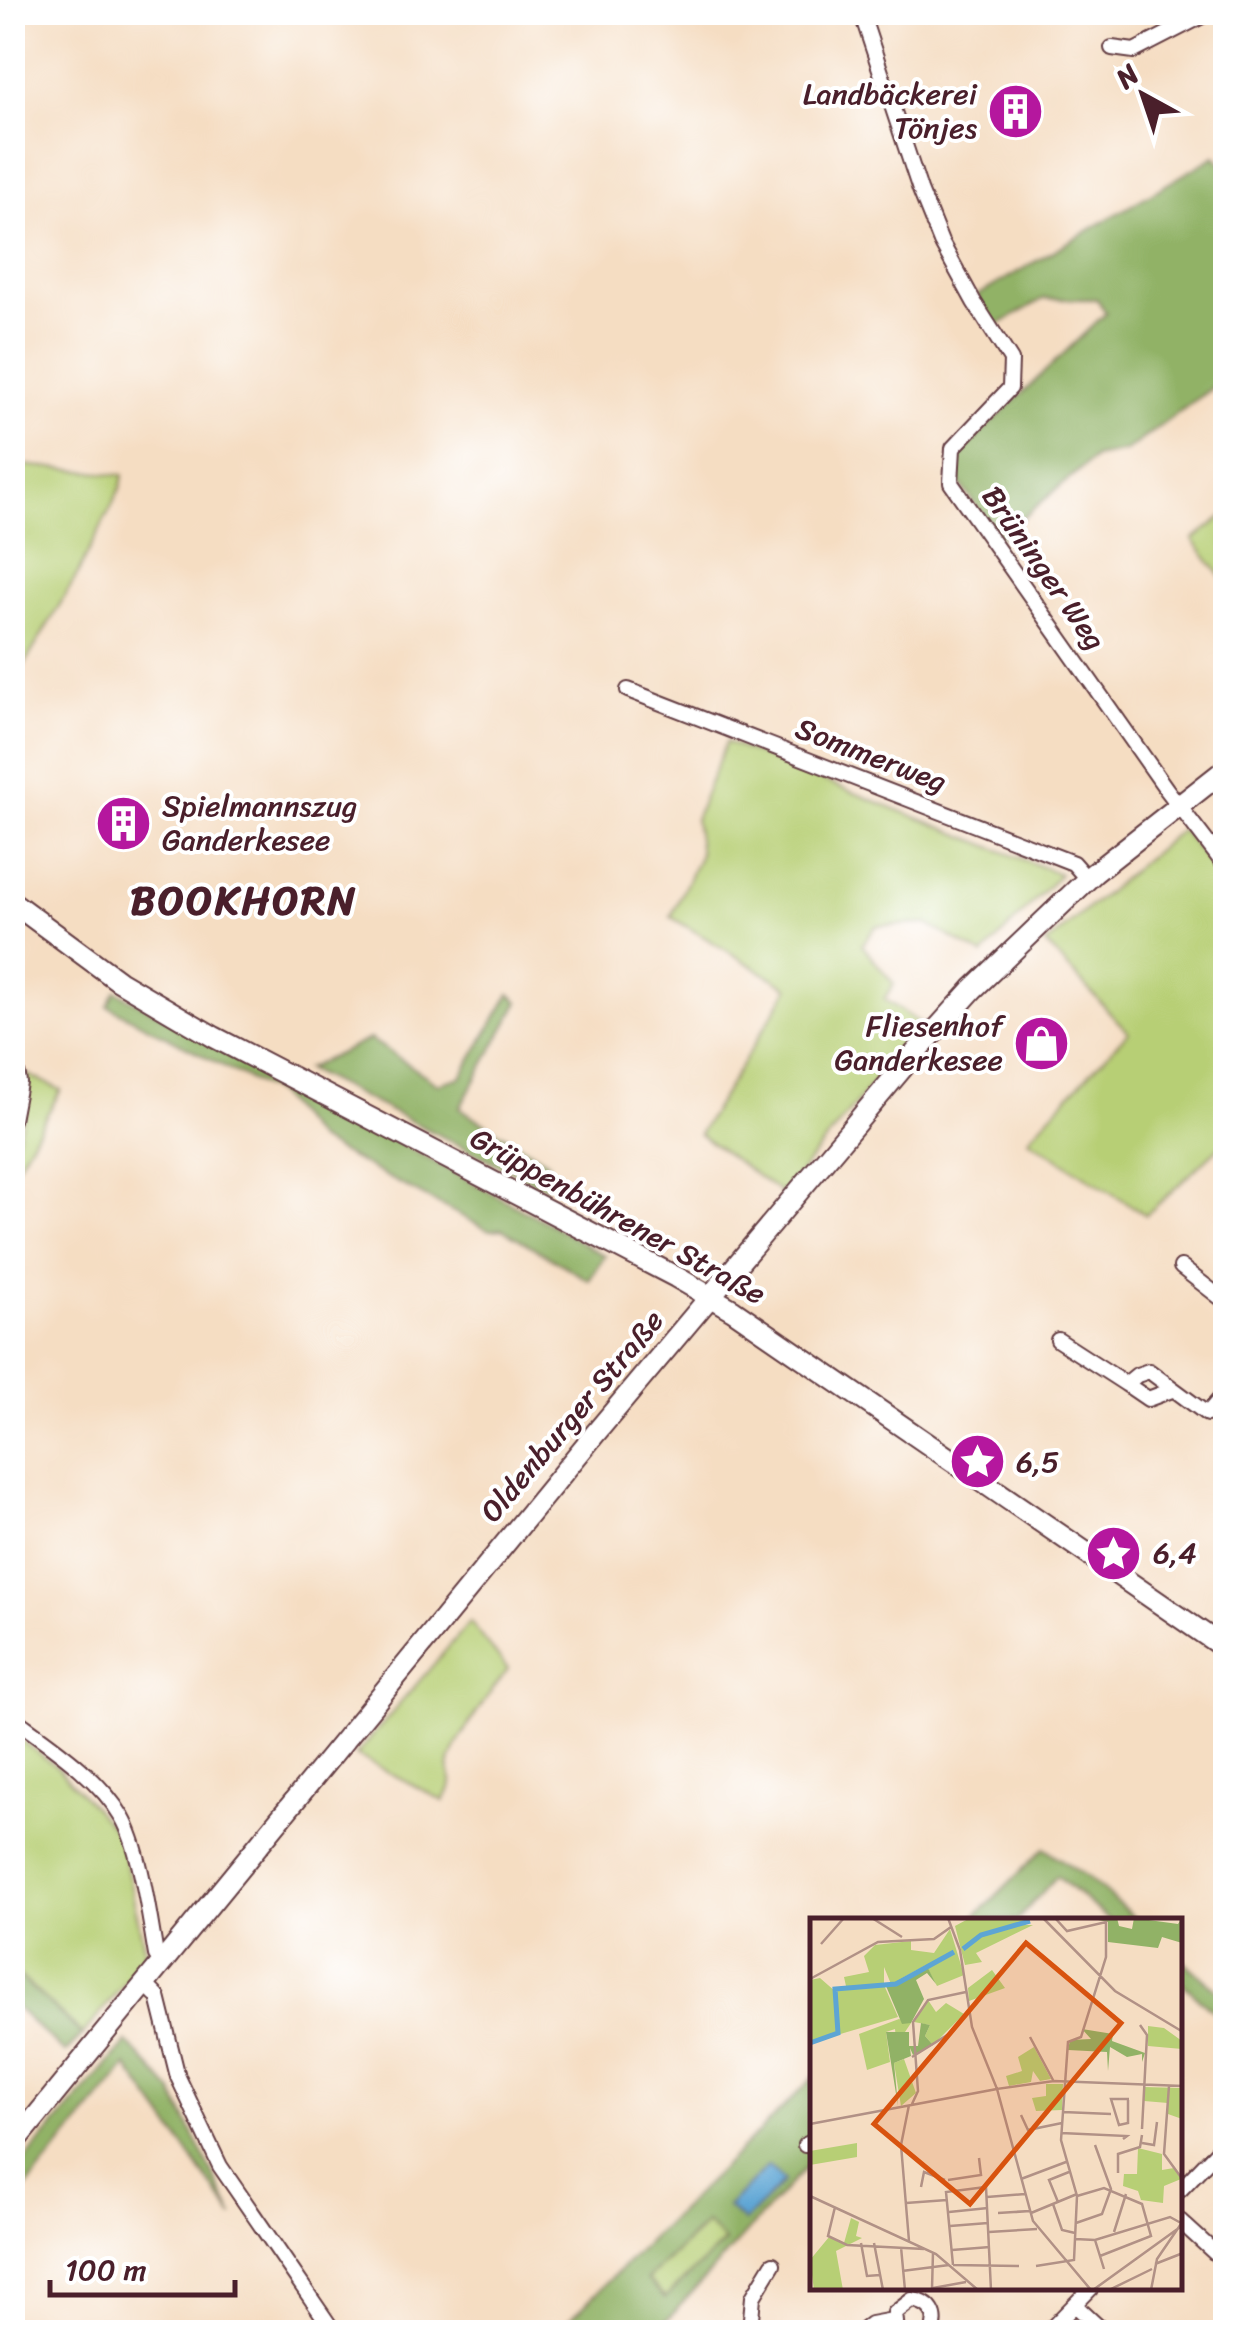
<svg xmlns="http://www.w3.org/2000/svg" width="1238" height="2345" viewBox="0 0 1238 2345" font-family="Sriracha,sans-serif">
<style>
.green{fill:#b7cf75;stroke:#807750;stroke-width:2.5}
.forest{fill:#91b266;stroke:#6e6848;stroke-width:2.5;fill-rule:evenodd}
.water{fill:#5da5d4;stroke:#546280;stroke-width:2.5}
.lines{fill:none;stroke-linecap:round;stroke-linejoin:round}
.street-casing{stroke:#643c42;stroke-width:18}
.secondary-casing{stroke:#643c42;stroke-width:24}
.street{stroke:#fff;stroke-width:14}
.secondary{stroke:#fff;stroke-width:20}
.labels{text-anchor:middle;dominant-baseline:central;stroke-width:8;stroke-linejoin:round;paint-order:stroke}
.poi-label{font-size:30px;fill:#4a1f2b;stroke:#fff;text-anchor:start}
.street-label{font-size:30px;fill:#4a1f2b;stroke:#fff}
.district-label{font-size:40px;font-weight:bold;letter-spacing:2.5px;fill:#4a1f2b;stroke:#fff}
.inset-river{fill:none;stroke:#5da5d4;stroke-width:5}
.inset-road{fill:none;stroke:#b19186;stroke-width:2.5}
.view{fill:#d8530f;fill-opacity:0.15;stroke:#d8530f;stroke-width:5}
.inset-edge{fill:none;stroke:#4a1f2b;stroke-width:5}
</style>
<rect width="100%" height="100%" fill="#fff"/>
<filter id="ink" filterUnits="userSpaceOnUse"><feTurbulence type="fractalNoise" baseFrequency=".01" numOctaves="2"/><feDisplacementMap in="SourceGraphic" scale="20" xChannelSelector="R" yChannelSelector="G"/><feConvolveMatrix kernelMatrix="1 2 1 2 8 2 1 2 1" color-interpolation-filters="sRGB"/></filter>
<filter id="wash" filterUnits="userSpaceOnUse"><feTurbulence type="fractalNoise" baseFrequency=".0048" numOctaves="4" result="noise"/><feDisplacementMap in="SourceGraphic" scale="40" xChannelSelector="R" yChannelSelector="G"/><feGaussianBlur stdDeviation="2.25" result="paint"/><feColorMatrix in="noise" values="0 0 0 0 0 0 0 0 0 0 0 0 0 0 0 0 0 1.4 0 .05"/><feComposite in="paint" operator="in"/></filter>
<g filter="url(#wash)">
<rect width="100%" height="100%" fill="#f5ddc2"/>
<path class="green" d="M13 464 123 475 121 487 75 579 13 684Z
M1225 515V581L1193 540Z
M726 742 1060 874 983 955 927 924 876 926 862 945 894 984 884 999 921 1024 782 1194 699 1134 789 988 671 917 700 854 695 819Z
M1181 829 1225 883V1142L1146 1215 1028 1139 1128 1032 1046 944Z
M26 1074 61 1090 13 1173V1153L25 1110Z
M470 1622 508 1669C494 1686 454 1742 450 1763 448 1783 457 1777 444 1801L356 1755Z
M12 1734 55 1765 120 1837 146 1956 83 2035 13 1970Z
M707 2223 725 2242 665 2298 647 2279Z"/>
<path class="forest" d="M1215 156 1226 168 1225 378 1126 451 1095 457 999 538 957 480 959 454 1106 313 1097 299H1043L993 328 977 296Z
M116 991 548 1223 605 1256 589 1280 502 1229 488 1230 317 1140 277 1094 108 1006Z
M510 994 519 1002 460 1108 548 1162 546 1188 306 1069 370 1039 438 1084 461 1077Z
M1044 1848 1090 1879 1137 1920H1109L1057 1876 1017 1920H972Z
M1180 1958 1225 1997V2022L1181 1982Z
M12 1970 83 2035 65 2053 13 2005Z
M127 2042 172 2091 234 2217 127 2066 13 2204V2174Z
M813 2078V2159L656 2332H557ZM706 2223 725 2242 665 2298 647 2279Z"/>
<path class="water" d="M768 2166 784 2181 744 2222 727 2207Z"/>
</g>
<g filter="url(#ink)">
<g class="lines">
<defs>
<path id="street" d="M861 12 920 190 941 242 974 302 1011 360 1010 388 953 448 951 483 1167 790 1226 867
M1112 48 1134 51 1210 12
M628 690 1073 863 1087 879
M12 1042 19 1083 12 1120
M1181 1267 1226 1302
M1058 1340 1126 1384 1137 1375 1149 1371 1207 1414 1226 1392
M1126 1384 1148 1399 1172 1390
M12 1717C50 1745 98 1776 122 1817 141 1850 149 1916 156 1955L162 1961
M144 1983 158 1997 178 2077 220 2166 334 2332
M805 2145 810 2143 813 2145
M1180 2190 1226 2142
M1180 2221 1226 2263
M1075 2305 1104 2332
M750 2329 753 2297 773 2264
M861 2332 871 2324 893 2320
M897 2332 895 2313 912 2300C931 2302 939 2316 932 2332
M1048 2332 1091 2288"/>
<path id="secondary" d="M12 902 119 981 214 1037 676 1277 733 1310 1226 1649
M12 2146 594 1435 909 1060 973 989 1094 873 1226 769"/>
</defs>
<use href="#street" class="street-casing"/>
<use href="#secondary" class="secondary-casing"/>
<use href="#street" class="street"/>
<use href="#secondary" class="secondary"/>
</g>
</g>
<defs>
<symbol id="building-disc" viewBox="-11 -11 22 22"><circle r="9.5" fill="#b5179e" stroke="#fff"/><path d="M-4-6H4V6H1V3H-1V6H-4ZM-2.5-4.3h1.7v1.8h-1.7ZM.8-4.3h1.7v1.8H.8ZM-2.5-1h1.7V.8h-1.7ZM.8-1h1.7V.8H.8Z" fill="#fff"/></symbol>
<symbol id="shop-disc" viewBox="-11 -11 22 22"><circle r="9.5" fill="#b5179e" stroke="#fff"/><path d="M-5-2.5h2.3a2.7 3.5 0 0 1 5.4 0H5L5.5 6h-11ZM-1.5-2.5h3a1.5 2.3 0 0 0-3 0Z" fill="#fff"/></symbol>
<symbol id="sight-disc" viewBox="-11 -11 22 22"><circle r="9.5" fill="#b5179e" stroke="#fff"/><path d="M0-6L1.8-2.2L6-1.7L2.9 1.2L3.7 5.4L0 3.3L-3.7 5.4L-2.9 1.2L-6-1.7L-1.8-2.2Z" fill="#fff"/></symbol>
</defs>
<g fill-rule="evenodd">
<use href="#building-disc" x="984" y="80" width="63" height="63"/>
<use href="#building-disc" x="92" y="792" width="63" height="63"/>
<use href="#shop-disc" x="1010" y="1012" width="63" height="63"/>
<use href="#sight-disc" x="946" y="1430" width="63" height="63"/>
<use href="#sight-disc" x="1082" y="1522" width="63" height="63"/>
</g>
<g class="labels">
<g class="poi-label">
<text x="977" y="94" text-anchor="end">Landbäckerei<tspan x="977" dy="34">Tönjes</tspan></text>
<text x="162" y="806">Spielmannszug<tspan x="162" dy="34">Ganderkesee</tspan></text>
<text x="1003" y="1026" text-anchor="end">Fliesenhof<tspan x="1003" dy="34">Ganderkesee</tspan></text>
<text x="1016" y="1462">6,5</text>
<text x="1153" y="1553">6,4</text>
</g>
<g class="street-label">
<text transform="translate(1044 568) rotate(55)">Brüninger Weg</text>
<text transform="translate(871 755) rotate(21)">Sommerweg</text>
<text transform="translate(618 1216) rotate(29)">Grüppenbührener Straße</text>
<text transform="translate(572 1416) rotate(-50)">Oldenburger Straße</text>
</g>
<g class="district-label">
<text x="244" y="900">BOOKHORN</text>
</g>
</g>
<g transform="translate(810 1918)">
<rect width="372" height="372" fill="#f5ddc2"/>
<path d="M160 0H220L209 7H223L166 35 172 44 155 47 145 8ZM140 11 154 57 127 68 116 47 81 66 74 49V67L88 99 0 125V62L10 60 26 74 36 68 34 59 59 54 54 38 65 27 101 23V32L124 35ZM182 52 195 70 159 83 158 70ZM118 82 126 94 136 85 154 96 123 127 115 118 120 107 104 104ZM89 101 101 105 93 117 96 139 88 141 85 111 76 114 80 144 57 152 49 116ZM338 108 354 110 372 123V131L338 128ZM224 129 241 161 230 163 223 153 221 164 199 168 196 158 212 153 208 139ZM94 141 106 175 91 188 84 145ZM236 166H253L252 192 226 193 222 180 236 178ZM334 169 370 170 372 201 358 196V185L334 183ZM47 225V239L0 247V233ZM328 230 352 236V252L364 250 371 261 354 268 353 285 331 282 328 273 313 268 314 256H327ZM41 300 49 304 46 318 52 320 26 333 33 372H4L0 342 19 319 34 325Z" fill="#b7cf75"/>
<path d="M278 0H307L309 8 322 11 324 0 368 6 372 0V25L352 19 348 30 298 24V4ZM117 48 126 66 117 55 106 62 114 81 101 105 92 106 76 68ZM111 105 120 107 115 118 123 127 103 137 100 130 101 138 84 145 88 188 76 114H99V128H108ZM272 111 303 116 302 123 335 135 332 144V136L317 139 300 129 298 153 297 134 258 132 260 122 281 121Z" fill="#91b266"/>
<path class="inset-river" d="M153 31 171 17 220 3M0 125 28 115 25 71 86 66 144 34"/>
<path class="inset-road" d="M62 0 92 19M138 0 150 32 162 109 187 171 244 163 373 168M233 0 305 73 373 114M11 26 34 0M0 61 68 24 124 21 141 9M330 107 337 117 332 211M220 119 243 162M102 139 142 114 158 93M359 168 354 236 373 262M318 182V205L309 207 301 181H319M102 186 108 173 103 104 118 82 156 74M99 187 91 227 99 323M253 194 301 196M211 197 218 212 252 205M0 206 187 171 223 303 281 372M251 215 317 218 313 221M332 225 344 227 347 204M308 250V255V236L330 229 332 217M211 261 256 244M138 262 171 257 169 240M111 269 114 254 135 262M0 278 126 336 168 372M267 278 294 270 332 286 341 318 290 338M177 279 215 276M248 284 239 262 259 254M96 285 137 282M243 286 252 312 265 315M25 289 18 318 37 327 114 331M139 294 178 290M188 295 220 293M221 295 267 276M266 305 292 296 301 271 285 227M140 308 178 305M179 314 227 311M304 314 316 276M265 321 285 322 360 299 371 305M285 322 294 351M51 325 57 358 70 357M64 325 73 372M91 329 95 372M142 332 180 329M345 346 373 335M143 347 136 274 176 269 181 372M143 347 209 348M226 348 264 342 267 278 251 222 258 124 271 119 296 39V4L257 13 245 0M92 353 139 347M122 371 123 334M112 372 156 364M283 372 373 307M299 372 342 351M341 372 347 341 373 303"/>
<path class="view" d="M216 25 311 105 160 286 64 206Z"/>
<rect width="372" height="372" class="inset-edge"/>
</g>
<rect width="1238" height="2345" fill="none" stroke="#fff" stroke-width="50"/>
<g transform="translate(1143 95) rotate(320)" stroke="#ffffff" stroke-width="8" paint-order="stroke">
<path d="M0-8L18 38L0 25L-18 38Z" fill="#4a1f2b"/>
<text y="-15" font-size="28" font-weight="bold" text-anchor="middle" fill="#4a1f2b">N</text>
</g>
<path d="M50 2280v15h185v-15" fill="none" stroke="#4a1f2b" stroke-width="5"/>
<text x="65" y="2280" font-size="30" fill="#4a1f2b" stroke="#ffffff" stroke-width="8" paint-order="stroke">100 m</text>
</svg>
